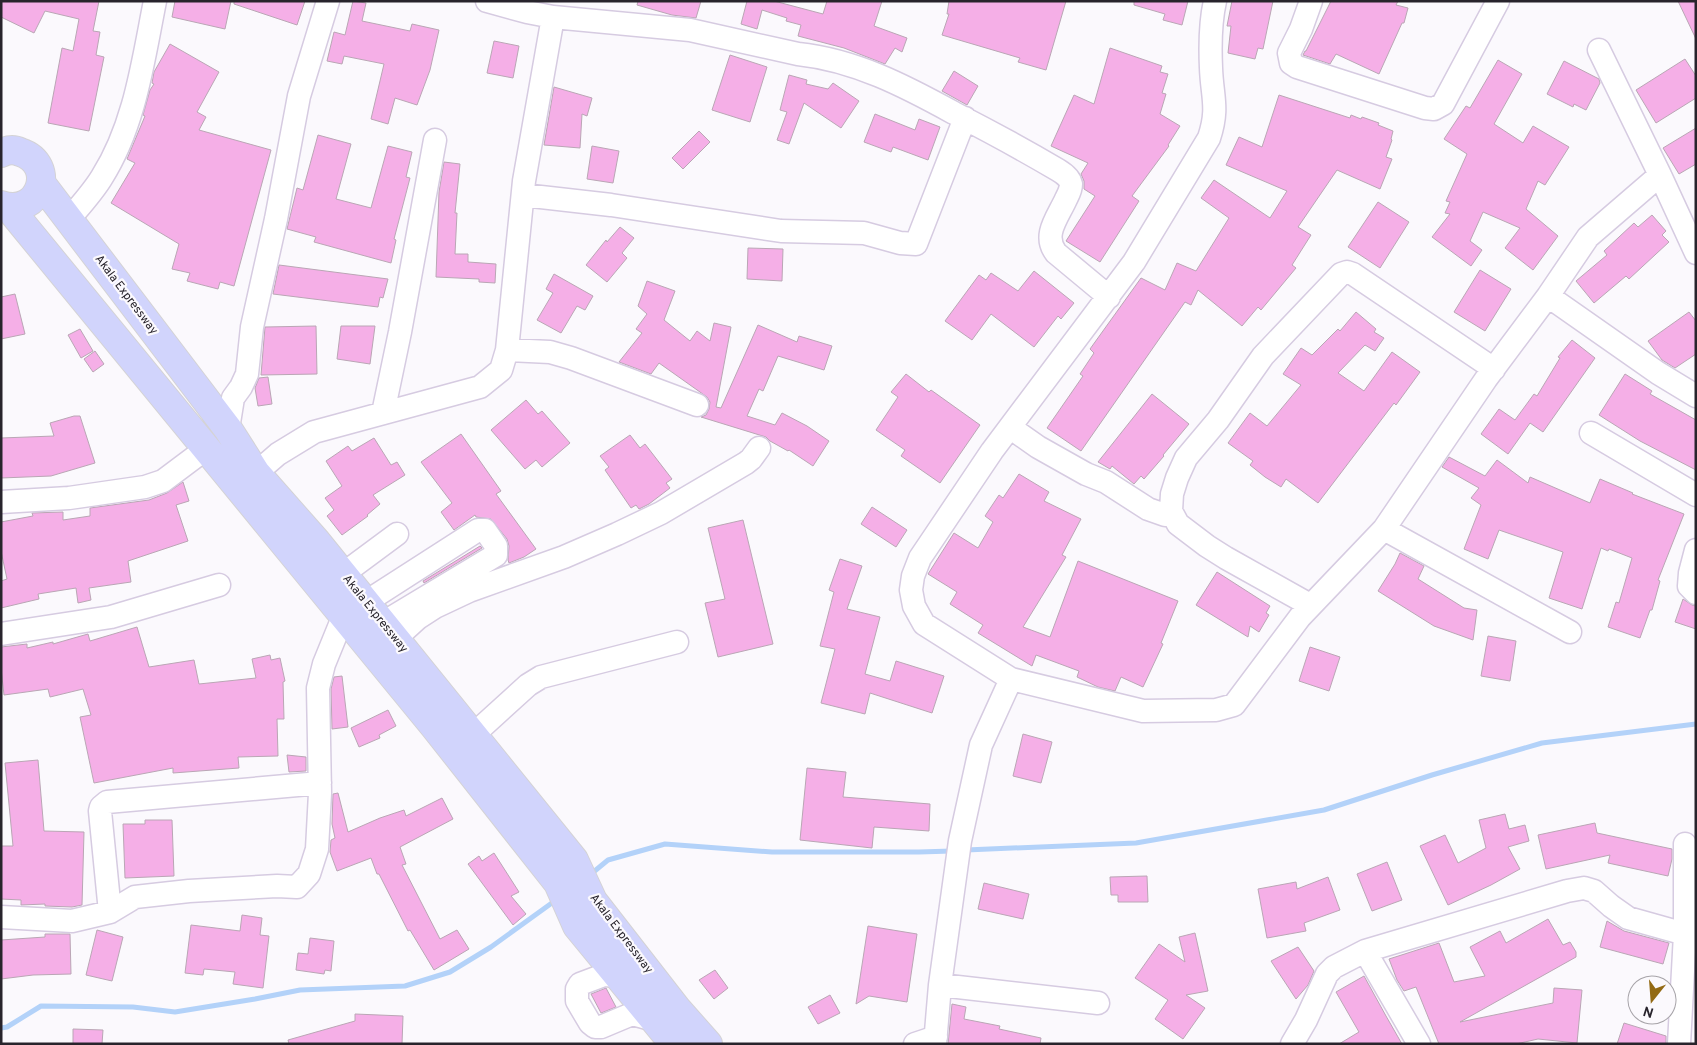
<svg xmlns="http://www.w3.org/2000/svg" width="1697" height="1045" viewBox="0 0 1697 1045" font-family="Overpass,sans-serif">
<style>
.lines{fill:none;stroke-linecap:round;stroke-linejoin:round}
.stream{stroke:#b3d2f9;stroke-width:5}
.building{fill:#f5afe7;stroke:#baa6b5}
.minor-casing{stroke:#d6cbe1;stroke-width:25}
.major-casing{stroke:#d4d3d5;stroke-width:30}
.minor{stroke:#fff;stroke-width:22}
.major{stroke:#d1d4fc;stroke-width:28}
.labels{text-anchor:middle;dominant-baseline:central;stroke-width:4.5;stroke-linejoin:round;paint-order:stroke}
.street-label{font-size:12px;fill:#28242c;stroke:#fbf9fd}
</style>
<rect width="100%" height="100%" fill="#fbf9fd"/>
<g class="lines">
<path class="stream" d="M966 850 1136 843 1324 810 1432 775 1542 743 1696 724
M591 874 608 860 665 844 772 852H919L952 851
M1 1028 7 1027 41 1006 133 1007 175 1012 255 999 300 990 405 986 450 972 491 947 556 900"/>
</g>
<path class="building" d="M1 1H99L93 31 100 32 96 55 104 57 89 131 48 123 62 48 73 51 79 19 45 11 34 33 1 17Z
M175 1H231L225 29 172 17Z
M234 1H305L297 25 234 4Z
M353 1 366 3 362 21 410 31 412 24 439 30 430 70 417 105 395 98 388 124 371 119 384 64 344 56 342 64 327 61 334 32 345 35Z
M638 1H701L696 18 672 15 637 5Z
M747 1H774L823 14 827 1H882L874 26 907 38 902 52 895 48 885 64 844 48 798 36 801 25 786 21 787 18 762 10 757 29 741 24Z
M949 1H1066L1046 70 1018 62 1020 58 942 35 949 14H947Z
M1134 1H1188L1182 25 1163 20 1165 14 1134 5Z
M1232 1H1273L1263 49 1258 48 1255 59 1228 53 1231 26H1227Z
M1331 1H1398L1396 5 1408 8 1404 23H1402L1379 74 1336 54 1330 64 1303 55 1305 51H1306Z
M1678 1H1696V39Z
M494 41 519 46 513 78 487 73Z
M170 44 219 72 197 112 206 117 199 130 271 150 234 286 220 282 218 289 187 281 190 273 172 269 179 244 111 203 135 163 127 159 145 116 143 115 150 90 154 84 152 83 154 72Z
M1110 48 1162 66 1160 72 1168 74 1162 93 1166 94 1160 114 1180 126 1168 145 1169 146 1132 196 1139 201 1100 262 1066 241 1095 196 1084 189V181L1081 174 1088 163 1051 146 1074 95 1094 104Z
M730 55 767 67 750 122 712 110Z
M1685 59 1696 76V98L1656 123 1636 90Z
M1498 60 1522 74 1494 124 1523 143 1533 126 1569 147 1545 185 1538 181 1526 209 1558 236 1533 270 1505 248 1520 228 1483 212 1470 241 1482 250 1471 266 1432 237 1450 214 1445 213 1450 202 1446 201 1467 154 1444 139 1466 106 1470 108Z
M1564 61 1599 79 1600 83 1586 110 1574 104 1573 107 1547 94Z
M954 71 978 86 967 105 942 91Z
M789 75 807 80 806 84 828 89 833 83 859 101 841 128 804 103 789 144 777 140 787 112 780 110Z
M554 87 592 98 587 116 582 114 580 148 544 145Z
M1279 95 1350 118 1351 115 1361 119 1362 117 1379 123 1378 125 1393 131 1391 139 1392 140 1386 157 1392 159 1380 189 1337 170 1298 227 1311 235 1292 265 1296 268 1261 310 1258 307 1242 326 1198 290 1191 305 1185 302 1081 451 1047 428 1083 376 1080 374 1094 353 1090 349 1141 278 1165 290 1177 263 1196 271 1229 218 1201 198 1214 180 1270 218 1287 191 1226 165 1239 137 1262 147Z
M875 114 915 130 919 119 940 127 928 160 893 147 891 152 864 142Z
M1696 128V164L1679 174 1663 148Z
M699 131 710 142 683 169 672 158Z
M318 135 351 144 336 199 371 208 388 146 412 152 406 177 410 178 394 239 396 240 391 263 314 242 316 237 287 229 297 188 303 190Z
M592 146 619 151 613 183 587 179Z
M444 162 460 164 455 213H457L455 254H468V262L496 264 495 283 479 282V279L436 277 439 192Z
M1378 202 1409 222 1380 268 1348 247Z
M1652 215 1666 231 1662 235 1669 242 1629 279 1626 276 1594 303 1576 281 1607 255 1604 251 1634 223 1638 227Z
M620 227 634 238 622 253 627 258 607 282 586 265 606 240 607 242Z
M748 248 783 249 782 281 747 279Z
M279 265 388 279 383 298 380 297 378 307 273 294Z
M1480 270 1511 289 1485 331 1454 312Z
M1034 271 1074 303 1061 319 1058 316 1034 347 991 314 972 340 945 321 979 275 986 280 991 273 1018 291Z
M554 274 593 296 585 310 577 306 561 333 537 320 553 293 546 289Z
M647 281 675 291 664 320 690 341 697 331 710 341 714 323 731 327 716 407 721 408 758 325 797 342 799 336 832 346 824 370 778 356 763 391 759 389 747 416 775 425 782 413 807 426 829 441 813 466 789 450 788 451 770 441 766 437 701 417 706 415 709 409 710 402 707 397 659 363 651 374 619 362 642 333 636 329 647 314 638 306Z
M15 294 25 334 1 339V297Z
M1356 312 1376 329 1374 332 1384 338 1375 351 1365 345 1338 373 1364 391 1392 352 1420 372 1396 405 1394 403 1318 503 1286 479 1281 487 1265 477 1250 465 1253 461 1228 443 1250 413 1267 426 1301 385 1283 374 1301 348 1312 355 1338 329 1340 331Z
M1689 312 1696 321V354L1675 368 1662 360 1648 341Z
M316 326 317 374 261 375 265 327Z
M341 326H375L370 364 337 359Z
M80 329 93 351 81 358 68 335Z
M1572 340 1595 358 1543 432 1530 423 1508 454 1481 434 1499 409 1515 420 1534 394 1537 396 1560 358 1558 357Z
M95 351 104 364 93 372 84 359Z
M906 374 929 392 931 390 980 425 940 483 901 456 905 450 876 430 898 397 891 392Z
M1625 374 1652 391 1650 394 1696 420V470L1640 441 1599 415Z
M268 377 272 404 258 406 255 388 259 378Z
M1152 394 1189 424 1163 455 1164 456 1144 479 1141 476 1134 484 1112 466 1110 469 1098 462Z
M526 400 538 414 542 411 570 443 542 467 536 460 525 469 491 430Z
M74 416H80L95 463 51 476 1 478V438L54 436 50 423Z
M461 434 501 491 496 494 536 549 524 557 509 563 508 560 509 546 507 539 491 519 476 517 475 515 454 530 441 512 452 503 421 462Z
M630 435 640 448 645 444 672 479 666 483 670 488 649 504 639 509 636 505 631 508 605 470 609 467 600 456Z
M374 438 391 465 397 462 405 475 373 495 380 504 367 515 368 516 342 535 327 516 334 510 325 498 342 486 326 461 348 446 352 451Z
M1449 457 1485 476 1497 460 1528 483 1530 477 1590 503 1600 479 1633 493 1632 494 1684 514 1658 580 1660 581 1652 610H1650L1640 638 1608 627 1616 602 1619 603 1632 558 1609 549 1608 551 1601 548 1582 609 1549 598 1563 552 1499 530 1488 559 1464 549 1481 505 1471 498 1479 488 1442 467Z
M1019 474 1049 492 1044 501 1081 519 1062 555 1066 557 1023 627 1050 637 1078 561 1178 601 1161 643 1163 644 1143 687 1121 677 1115 691 1098 687 1077 677 1079 671 1036 655 1032 666 978 633 983 625 950 604 957 592 928 574 954 533 978 548 993 522 985 516 999 495 1003 498Z
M183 482 189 501 176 505 188 541 128 561 131 582 89 588 91 600 78 603 76 588 38 594 39 599 1 608V581L7 579 1 551V522L33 516 32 513 63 512V520L90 516V508L149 500 167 493Z
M872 507 907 530 896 547 861 524Z
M743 520 773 644 718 657 705 603 725 599 708 528Z
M480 546 482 548 424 583 423 581Z
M1400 553 1424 566 1418 579 1464 608 1477 610 1473 640 1434 626 1378 591 1395 564Z
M840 559 862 566 847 609 880 617 865 674 890 681 896 661 944 676 932 713 870 693 865 714 821 703 835 649 820 646 834 592 829 590Z
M1217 572 1270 606 1266 613 1269 615 1259 632 1250 626 1248 637 1196 605Z
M1683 599 1692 605 1696 606V629L1675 622Z
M137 627 149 667 194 660 199 684 256 678 252 659 270 655 271 660 280 658 285 681 283 682 284 719H277L278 756 238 757 239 768 173 773V768L94 783 80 717 91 715 83 689 50 697 48 689 4 695 1 668V647L27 644V648L53 642V644L88 634 90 641Z
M1488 636 1516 641 1510 681 1481 676Z
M1310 647 1340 657 1329 691 1299 681Z
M342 676 348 727 332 729 331 689 334 677Z
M388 710 396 726 379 735 380 738 359 747 351 728Z
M1023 734 1052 742 1041 783 1013 776Z
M287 755 306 757V771L289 772Z
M38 760 44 831 84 832 82 905 72 907 45 906V904L21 905V900L1 899V846H13L5 763Z
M807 768 846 772 843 797 930 804 929 831 874 827 872 848 800 840Z
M338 793 348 832 380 818 404 810 406 816 442 798 453 819 400 847 406 864 402 865 440 939 457 930 469 949 434 970 410 930 408 931 379 874H377L371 858 337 871 330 852 331 840 335 838 332 824 333 794Z
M1505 814 1509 829 1525 825 1529 841 1508 847 1520 869 1491 885 1448 905 1420 846 1445 835 1458 863 1486 848 1479 820Z
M145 820H172L174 876 125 878 123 824H145Z
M1595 823 1597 833 1672 849V859L1668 876 1608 863 1610 855 1546 869 1538 835Z
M494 853 519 892 511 896 526 914 513 925 468 864 479 856 482 861Z
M1387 862 1402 900 1372 911 1357 874Z
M1147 876 1148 902H1118V895H1111L1110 877Z
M1328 877 1340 910 1304 923 1306 931 1267 938 1258 889 1296 882 1297 889Z
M984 883 1029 894 1023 919 978 909Z
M242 915 262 918 260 935 269 936 263 988 233 984 235 972 204 969 203 975 185 973 191 925 240 931Z
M1548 919 1563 945 1570 942 1576 952V957L1460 1022 1553 1003 1554 988 1582 990 1577 1043 1538 1039 1516 1044H1439L1416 987 1404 991 1397 980 1389 959 1439 943 1454 982 1485 976 1470 947 1500 931 1506 943Z
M1607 921 1624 931 1669 943 1663 964 1600 947Z
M868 926 917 934 907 1002 869 996 856 1004Z
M97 930 123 937 112 981 86 975Z
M1195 933 1208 991 1186 995 1205 1008 1183 1039 1155 1019 1168 1000 1135 978 1159 944 1185 962 1179 937Z
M45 934H70L71 974 33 975 1 979V940L45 937Z
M310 938 334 941 331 971 325 970 324 974 296 970 298 953 308 954Z
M1298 947 1314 971 1308 985 1296 999 1271 961Z
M715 970 728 988 714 999 699 980Z
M1364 976 1386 1016 1402 1044H1339L1359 1032 1336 992Z
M606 988 616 1007 601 1013 591 994Z
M830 995 840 1013 818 1024 808 1007Z
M952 1004 966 1007 964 1019 1000 1026 999 1029 1041 1038 1040 1044H948Z
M355 1014 403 1016 402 1044H289L288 1040 355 1021Z
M1624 1023 1666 1036V1044H1617Z
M73 1029 103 1030 102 1044H73Z"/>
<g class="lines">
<defs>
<path id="minor" d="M487 1 527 12 553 17
M1215 1C1210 23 1210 46 1211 68 1212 97 1219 108 1209 138L1134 262 992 451 920 558 913 576 911 590 914 606 924 624 1011 679 1143 711 1216 710 1234 705 1300 617 1384 529 1486 379 1548 296 1588 237 1660 175
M1311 1 1301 29 1289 53 1291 63 1297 67 1425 108 1434 109 1443 104 1498 1
M1599 50 1660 175 1696 253
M523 195 611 205 781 231 864 233 900 243 916 244 965 118
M69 219C80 206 93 192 102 177 135 125 143 61 155 1
M1548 296 1658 373 1696 396
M507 350 550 352 571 358 697 405
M383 413 400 332 435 140
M1011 428 1038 447 1086 474 1106 482 1148 509 1165 515 1171 511
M228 429 233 398 241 387 247 374 252 327 276 219 299 96 328 1
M1591 433 1696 495
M256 473 278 454 314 432 480 387 501 370 507 350 524 181 553 17 690 30 798 54C855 60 905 86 954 113 989 131 1024 150 1058 170 1063 173 1070 178 1071 184 1071 190 1068 195 1066 199 1058 217 1042 235 1056 253L1109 297
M1 502 69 498 145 487 163 481 207 448
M1384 529 1570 632
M1696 550 1690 573 1689 586 1696 593
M343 574 397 534
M366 602 478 530H485L496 546V555L383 623
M1310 605 1226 558 1207 546 1178 524 1171 511 1172 494 1177 478 1186 458 1218 420 1263 356 1341 274 1347 272 1353 274 1494 369
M1 634 111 617 219 585
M395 639 418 618 435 607 469 591 564 557 617 534 661 513 746 463 751 459 759 448
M473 735 528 685 541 677 677 642
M110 912 100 811 101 807 107 802 320 783
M1 917 72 921 110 912 135 897 189 891 277 886 297 887 309 874 317 849 320 793 318 688 324 664 344 615
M1365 951 1419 1044
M618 976 604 975 580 984 577 989V1001L590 1023 595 1027H601L632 1014 654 1020
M940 985 1098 1003
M915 1044 936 1037
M935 1044 940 985 960 841 981 745 1011 679
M1292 1044 1306 1020 1327 974 1334 967 1365 951 1567 891 1584 888 1594 891 1611 906 1628 918 1685 934
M1679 1044 1685 934V844"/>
<path id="major" d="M1 153C7 150 14 149 20 152 58 164 40 218 1 205
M41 183 228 429 256 473 316 541 574 860 593 901 677 1009 708 1044
M9 208 434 726 558 883 577 926 674 1044"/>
</defs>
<use href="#minor" class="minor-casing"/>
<use href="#major" class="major-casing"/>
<use href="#minor" class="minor"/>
<use href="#major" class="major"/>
</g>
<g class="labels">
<g class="street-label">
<text transform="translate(126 295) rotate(53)">Akala Expressway</text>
<text transform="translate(375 614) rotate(51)">Akala Expressway</text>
<text transform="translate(621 934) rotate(53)">Akala Expressway</text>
</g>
</g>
<rect width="1697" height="1045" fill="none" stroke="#28242c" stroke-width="5"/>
<g transform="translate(1652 1000) rotate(197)"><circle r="24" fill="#fbf9fd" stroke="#a7a4a9"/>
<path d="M0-4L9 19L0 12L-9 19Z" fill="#936a14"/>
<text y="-8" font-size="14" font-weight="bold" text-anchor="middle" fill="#28242c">N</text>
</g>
</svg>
